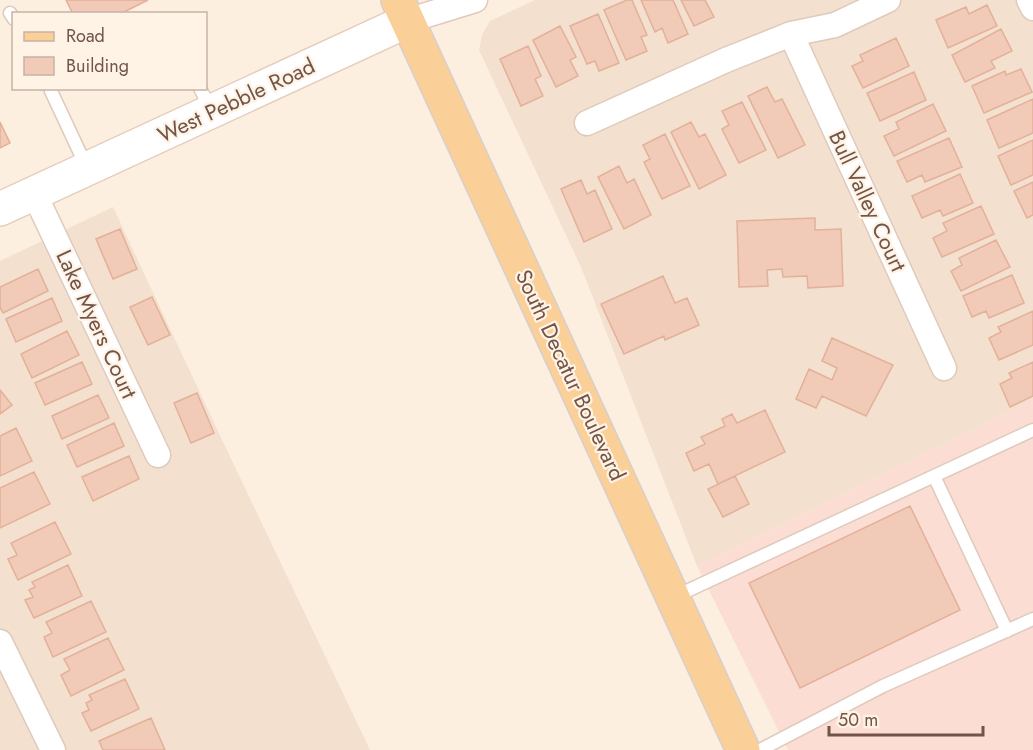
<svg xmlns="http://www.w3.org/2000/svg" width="1033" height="750" viewBox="0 0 1033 750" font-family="Jost,sans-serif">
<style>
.residential{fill:#f3e0ce}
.commercial{fill:#fcddd3}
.building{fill:#f1cab8;stroke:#e3b099;stroke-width:1.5}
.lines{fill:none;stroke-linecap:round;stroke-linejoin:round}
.lane-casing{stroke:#dfcabc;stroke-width:15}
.street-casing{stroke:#dfcabc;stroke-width:27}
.secondary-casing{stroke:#e6cdbc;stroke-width:36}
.primary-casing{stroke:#d8cfcc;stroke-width:36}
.lane{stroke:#fff;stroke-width:12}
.street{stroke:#fff;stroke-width:24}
.secondary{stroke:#fff;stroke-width:33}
.primary{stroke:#facf98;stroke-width:33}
.labels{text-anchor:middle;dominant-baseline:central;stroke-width:4.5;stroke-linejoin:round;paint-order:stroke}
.street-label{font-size:22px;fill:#725448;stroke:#fff3e6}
</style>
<rect width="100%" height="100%" fill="#fcefe0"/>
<path class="residential" d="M535 0H1033V400L697 566 581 267 479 50 482 35 490 21Z
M113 207 224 444 370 750H0V261Z"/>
<path class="commercial" d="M1033 400V750H788L697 566Z"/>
<path class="building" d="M66 0H148L120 14H73Z
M627 0H632L647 35 641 37 647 51 626 60 604 10Z
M641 0H673L688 34 668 43 662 28 655 32Z
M681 0H705L714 17 694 26Z
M987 5 997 26 948 48 936 20 966 7 969 14Z
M598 14 619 63 599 71 595 61 587 64 570 26Z
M560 26 576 57 570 60 578 76 556 87 533 40Z
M1001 29 1012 51 991 61 995 68 965 82 952 55Z
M896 38 909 66 863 88 852 66 863 61 860 55Z
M528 46 541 76 535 79 543 96 521 106 500 59Z
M1021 69 1032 92 984 113 972 86 1005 71 1006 75Z
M914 72 926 100 880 121 867 93Z
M767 87 775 102 782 99 805 145 778 158 748 96Z
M1033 99V133L999 148 987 120Z
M742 102 766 150 739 163 722 129 729 125 722 111Z
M933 104 946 131 894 156 884 136 899 129 896 122Z
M0 122 10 143 0 148Z
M691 122 699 137 705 134 726 175 699 189 671 132Z
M665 134 690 186 662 199 644 162 650 159 643 145Z
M949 138 962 167 925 182 922 175 907 182 897 161Z
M1033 140V175L1011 185 998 156Z
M619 166 627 183 634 179 651 215 624 229 598 177Z
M960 174 973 203 943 216 940 210 922 218 912 196Z
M581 180 587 194 595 190 612 229 584 242 561 189Z
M1033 182V215L1027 218 1014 191Z
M981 206 994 234 942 257 933 238 947 231 943 223Z
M815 218V230L841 229 843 286 808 288 807 276 783 277 782 269 767 270 768 286 739 287 737 221Z
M120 229 137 269 113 279 96 239Z
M996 240 1010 267 961 291 951 271 962 265 959 258Z
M38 269 48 291 3 313 0 307V287Z
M1012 275 1024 303 989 318 986 311 972 317 963 296Z
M663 276 675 303 687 298 699 325 665 340 664 336 624 354 601 304Z
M152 297 170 335 148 345 130 307Z
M52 298 62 321 16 342 6 319Z
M1033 311V345L999 360 989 338 1001 332 998 327Z
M67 331 79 355 32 378 21 354Z
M832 338 893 365 866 416 822 396 816 408 796 399 809 369 832 380 837 368 822 361Z
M82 362 92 384 45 405 35 383Z
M1033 362V396L1010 407 1000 384 1012 378 1009 373Z
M0 390 12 405 0 414Z
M197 393 214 433 191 443 174 403Z
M98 395 109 418 62 439 52 416Z
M765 410 785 452 718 484 709 464 694 471 686 453 705 444 701 437 725 426 722 419 732 414 737 423Z
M114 423 124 446 77 467 67 445Z
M16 428 32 461 0 476V436Z
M129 456 139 479 93 501 82 477Z
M34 472 50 504 0 528V488Z
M735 476 749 504 723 517 708 489Z
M910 506 960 610 800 688 749 583Z
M55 522 71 554 18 580 8 559 17 555 11 543Z
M68 565 82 596 34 618 25 600 33 597 29 590 35 587 32 582Z
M91 601 106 632 53 657 44 637 52 633 46 622Z
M108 638 124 670 71 696 61 675 70 670 64 659Z
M125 679 139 709 91 731 82 713 89 710 86 703 92 700 89 695Z
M151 718 165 750H103L99 741Z"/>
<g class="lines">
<defs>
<path id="lane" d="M10 13 14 19
M200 88 211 110
M51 91 87 168
M934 476 1007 631
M674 597 1033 430
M760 750 883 686 1033 619"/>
<path id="street" d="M1029 0 1033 8
M407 21 475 0
M791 34 944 368
M587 123 726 60 791 34 835 25 888 0
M34 193 158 455
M0 642 53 750"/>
<path id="secondary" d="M0 209 407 21"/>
<path id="primary" d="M398 0 743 750"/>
</defs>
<use href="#lane" class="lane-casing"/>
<use href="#street" class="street-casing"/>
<use href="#secondary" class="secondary-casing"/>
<use href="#primary" class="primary-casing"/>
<use href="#lane" class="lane"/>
<use href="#street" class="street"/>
<use href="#secondary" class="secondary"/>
<use href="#primary" class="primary"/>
</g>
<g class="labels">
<g class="street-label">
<text transform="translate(236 100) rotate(-25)">West Pebble Road</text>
<text transform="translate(868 201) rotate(65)">Bull Valley Court</text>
<text transform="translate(97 324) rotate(65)">Lake Myers Court</text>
<text transform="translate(571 375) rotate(65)">South Decatur Boulevard</text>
</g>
</g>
<rect x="12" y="12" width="195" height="78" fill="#fff3e6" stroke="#c7b3a7" stroke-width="1.5"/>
<rect x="24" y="32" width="30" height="9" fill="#facf98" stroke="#c7b3a7" stroke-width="1.5"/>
<text x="66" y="42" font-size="18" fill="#725448">Road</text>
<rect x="24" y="57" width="30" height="18" fill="#f1cab8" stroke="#c7b3a7" stroke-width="1.5"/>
<text x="66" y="72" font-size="18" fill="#725448">Building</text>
<path d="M829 726v9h154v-9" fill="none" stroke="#725448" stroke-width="3"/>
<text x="838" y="726" font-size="18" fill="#725448" stroke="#fff3e6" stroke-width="4.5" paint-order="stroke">50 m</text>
</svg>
